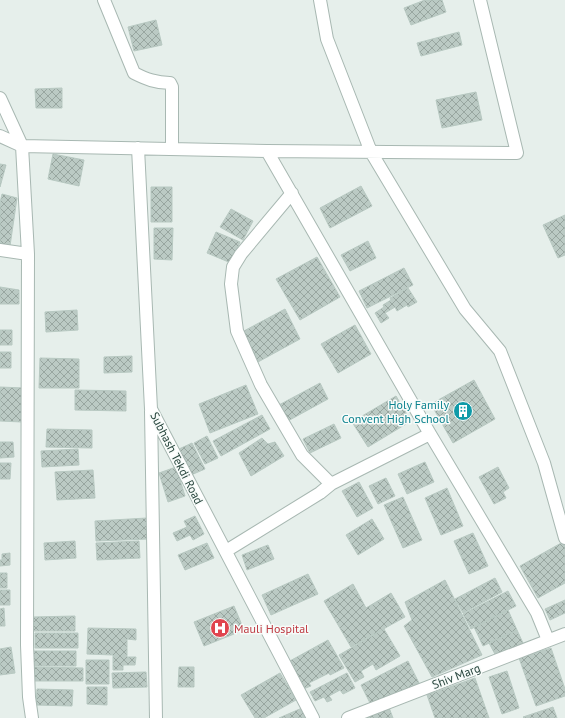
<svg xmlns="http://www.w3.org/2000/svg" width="565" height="718" viewBox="0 0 565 718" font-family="'PT Sans',sans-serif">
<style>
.building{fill:url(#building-cross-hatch);stroke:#b8c9c2}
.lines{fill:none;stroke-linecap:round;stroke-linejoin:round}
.minor-casing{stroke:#a8b8b2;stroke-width:14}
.minor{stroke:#fff;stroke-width:12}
.labels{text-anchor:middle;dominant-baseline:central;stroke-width:3;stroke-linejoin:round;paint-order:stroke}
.culture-label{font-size:12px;fill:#0d838f;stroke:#f7fbf9;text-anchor:end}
.street-label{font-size:12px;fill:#24423a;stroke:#f7fbf9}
.health-label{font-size:12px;fill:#be3a42;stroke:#f7fbf9;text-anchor:start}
</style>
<defs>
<pattern id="building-cross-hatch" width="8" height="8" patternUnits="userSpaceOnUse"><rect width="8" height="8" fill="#bbcac4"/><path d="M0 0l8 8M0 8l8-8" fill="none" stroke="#98a6a0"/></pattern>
</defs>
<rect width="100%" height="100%" fill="#e6efeb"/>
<path class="building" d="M425 0H442L446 12 411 25 404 8Z
M156 20 162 45 134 51 128 27Z
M459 32 462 45 421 56 417 43Z
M62 88V108H36L35 89Z
M476 92 482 120 442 128 436 100Z
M53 154 84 160 79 186 48 179Z
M0 164 6 165 0 187Z
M361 186 372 206 330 228 320 208Z
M151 187H172V222H151Z
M2 194 17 198 10 246 0 244V203Z
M231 209 253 221 243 240 220 227Z
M565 215V255L558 258 543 225Z
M154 228H173L172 260 154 259Z
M216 232 240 242 231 263 207 253Z
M368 241 376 258 350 271 341 255Z
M317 257 340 297 300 320 276 279Z
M404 268 413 285 367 308 359 291Z
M0 287 19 290V304H0Z
M408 288 417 302 408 307 407 305 397 311 395 307 385 313 389 318 381 323 375 313 384 307 383 305 391 300 390 298Z
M285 309 300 339 258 362 242 332Z
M77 310 78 330 46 332 45 312Z
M355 325 371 354 338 373 321 344Z
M0 330H12V345H0Z
M0 352H11V368H0Z
M132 356V372L104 373V357Z
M40 358 79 359V388H39Z
M474 380 495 419 453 443 431 404Z
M320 383 328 399 286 422 277 406Z
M246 385 258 414 210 433 199 404Z
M0 387 24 388 22 422 0 421Z
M75 390 126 391V411L75 410Z
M396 396 411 421 368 447 352 422Z
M262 415 270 429 221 456 213 441Z
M334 424 341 438 310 453 303 439Z
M47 429 92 430V448L46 447Z
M207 436 218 458 205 464 194 443Z
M262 438 268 444 275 442 284 456 251 476 239 453Z
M0 442H13L14 457 0 458Z
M192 443 205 469 191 475 179 449Z
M78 449 79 465 42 467 41 451Z
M425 462 434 482 407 494 398 474Z
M0 463H11L10 479H0Z
M176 467 185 496 168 502 159 473Z
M498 467 509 488 503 492 506 498 494 504 479 477Z
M93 470 95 498 57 500 55 472Z
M386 478 395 496 378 504 369 486Z
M359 482 373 508 357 517 342 491Z
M447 488 463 526 441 535 425 498Z
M403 497 422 540 403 548 384 505Z
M195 516 204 534 193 540 190 535 177 541 173 533 187 527 184 521Z
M147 518 148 539 96 541 95 521Z
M372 519 384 539 358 555 346 535Z
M473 533 488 566 469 574 454 541Z
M75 541 76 558 45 560 44 543Z
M139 541 140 558 97 560 96 543Z
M563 542 565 545V583L538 598 520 566Z
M207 543 214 558 185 570 178 555Z
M268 545 274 559 247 570 242 555Z
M10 553V565L0 566V560H2V554Z
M0 573H7V588H0Z
M308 574 318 594 271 615 262 595Z
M495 578 502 592 463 613 455 599Z
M445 580 482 655 432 677 404 626 412 620 405 602Z
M353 584 366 608 391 593 405 617 351 647 324 601Z
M0 590H10V605H0Z
M508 591 516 606 471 629 463 614Z
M565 600V613L550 620 545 609Z
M234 606 244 630 204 646 194 622Z
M4 608 5 626H0V609Z
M508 610 517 630 483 646 474 627Z
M75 616V631H33V617Z
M88 628 136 629V640L127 639V657H136L135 665H123V670H113V655L87 654Z
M384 629 400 656 376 670 373 664 361 671 364 677 355 682 339 655Z
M517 630 523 643 496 656 489 643Z
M35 633H78V648H35Z
M328 640 344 668 330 675 329 673 309 683 311 686 303 689 288 662Z
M11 647 15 673 0 675V649Z
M551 648 565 689V696L536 706 519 658Z
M31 651H76V666H31Z
M86 660H109V684H86Z
M408 661 419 683 372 707 361 685Z
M34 667 83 668V681H33Z
M179 667H194V687H178Z
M507 671 519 708 502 714 489 677Z
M146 672 147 687 113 688 112 673Z
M280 673 296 700 264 718H255L241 695Z
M347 673 355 688 343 694 340 690 329 696 332 700 327 702 324 697 315 701 310 692Z
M475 678 489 718H435L427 695Z
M87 687H107V705L87 704Z
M37 689 73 690 72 706 36 705Z
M388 705 393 718H353Z
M553 707 557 718H524L523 717Z
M302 708 307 718H279Z"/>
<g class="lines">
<defs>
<path id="minor" d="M104 0 134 73C146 79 156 83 170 83L172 87V149
M320 0 327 39 371 152 465 309 500 351 544 463 565 538
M0 98 22 146 28 254 27 645 29 697 32 718
M0 136 22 146 267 151 517 153 480 0
M138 148 151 409 313 718
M267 151 430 434 537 613 548 640
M0 250 28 254
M151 411 156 718
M331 484 430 434
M226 551 320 493 331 484 302 455 261 385 237 331 231 284 233 267 241 254 292 193
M348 718 565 634"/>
</defs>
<use href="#minor" class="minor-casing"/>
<use href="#minor" class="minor"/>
</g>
<defs>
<symbol id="building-disc" viewBox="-11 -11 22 22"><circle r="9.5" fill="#0f9aa8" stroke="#f7fbf9"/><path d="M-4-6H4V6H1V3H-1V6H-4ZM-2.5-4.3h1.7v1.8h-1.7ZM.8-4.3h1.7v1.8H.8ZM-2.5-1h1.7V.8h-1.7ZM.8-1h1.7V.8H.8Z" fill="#fff"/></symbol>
<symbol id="hospital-disc" viewBox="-11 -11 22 22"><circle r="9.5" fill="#e0444e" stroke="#f7fbf9"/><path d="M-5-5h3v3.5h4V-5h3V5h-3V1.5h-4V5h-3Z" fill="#fff"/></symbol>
</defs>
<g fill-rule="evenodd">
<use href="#building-disc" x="452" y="400" width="22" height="22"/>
<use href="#hospital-disc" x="209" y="617" width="22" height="22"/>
</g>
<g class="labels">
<g class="culture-label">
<text x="449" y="404">Holy Family<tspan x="449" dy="14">Convent High School</tspan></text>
</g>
<g class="street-label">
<text transform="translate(177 458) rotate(63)">Subhash Tekdi Road</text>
<text transform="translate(456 676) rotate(-21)">Shiv Marg</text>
</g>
<g class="health-label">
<text x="234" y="628">Mauli Hospital</text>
</g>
</g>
</svg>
